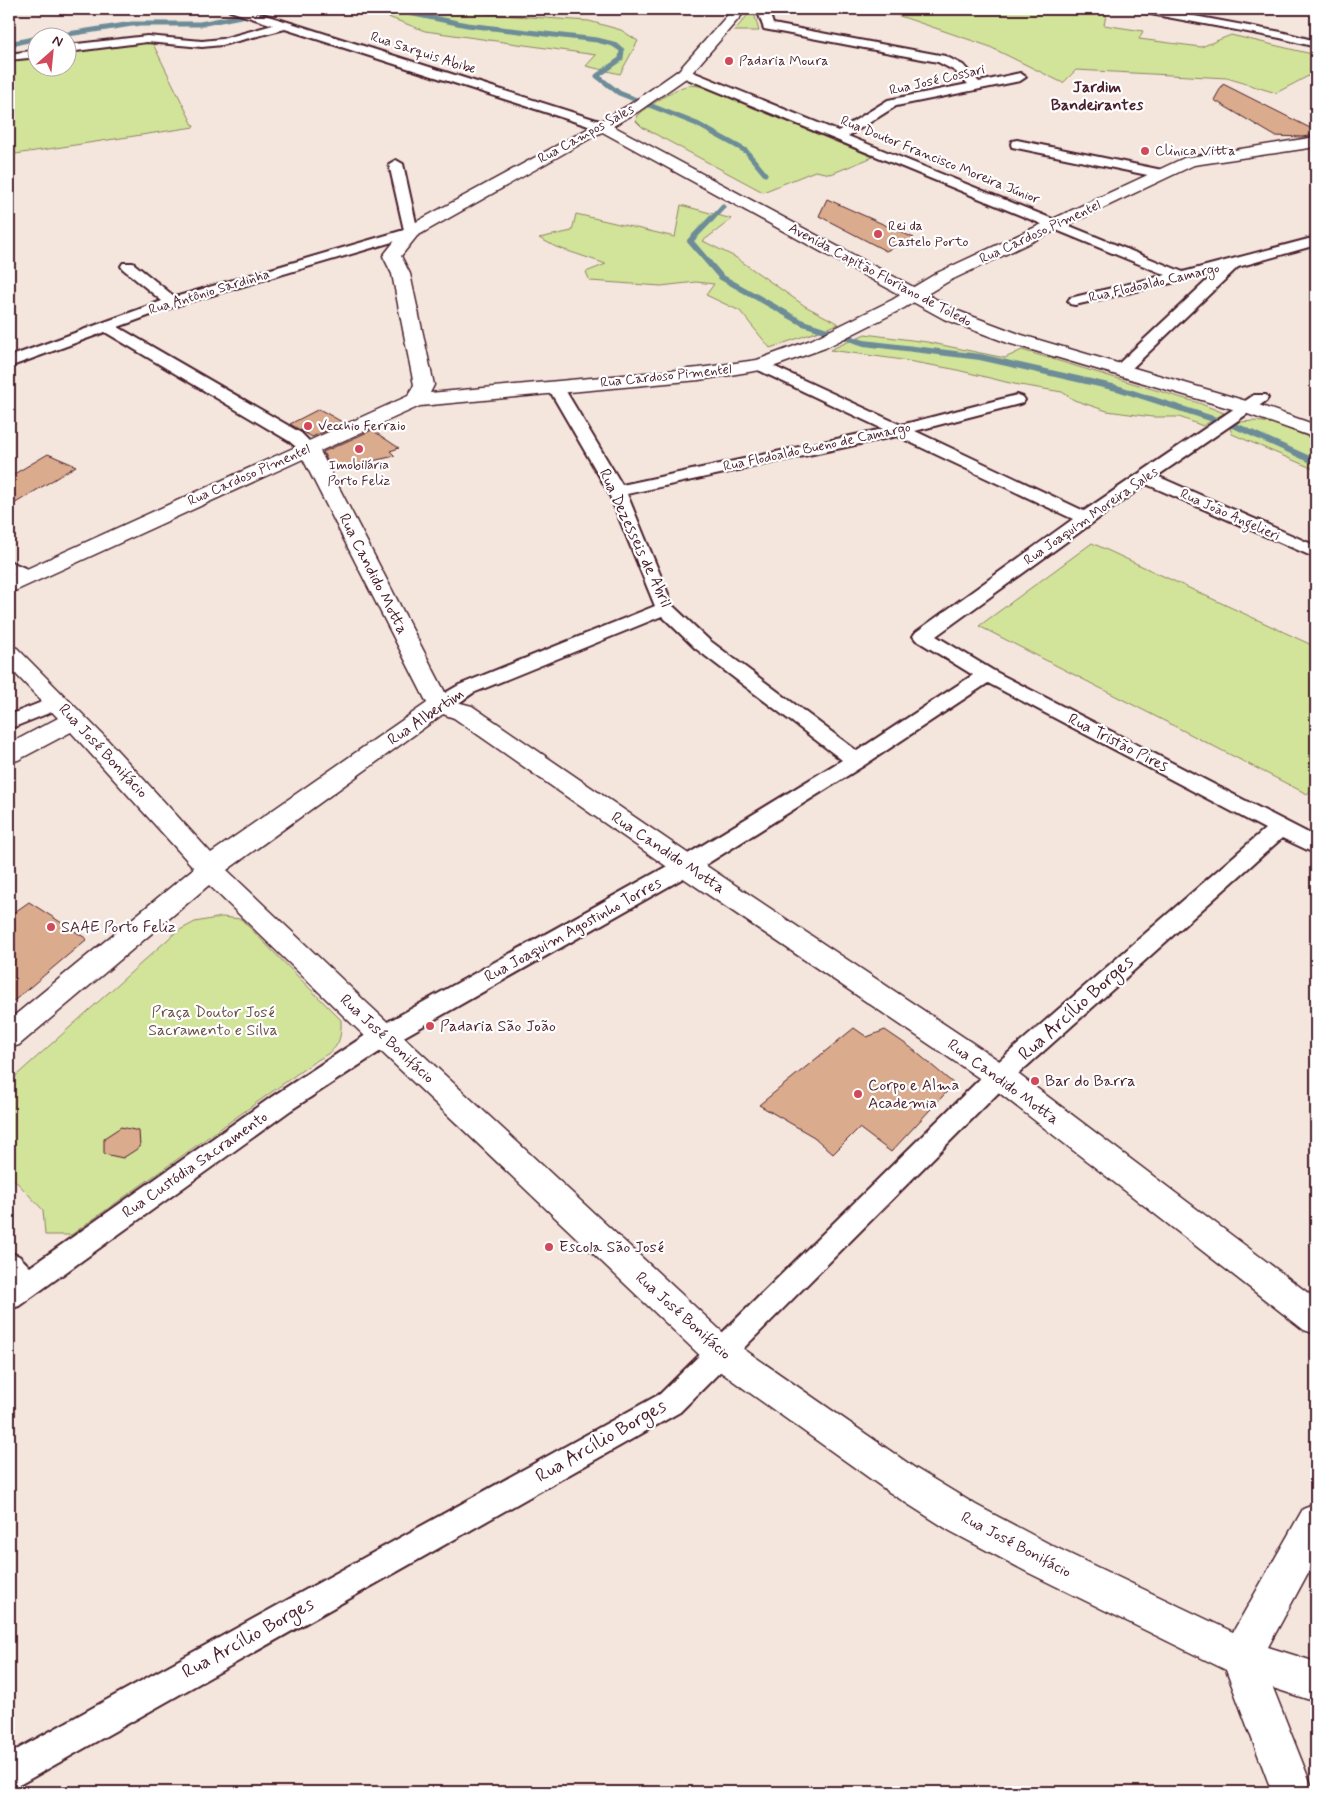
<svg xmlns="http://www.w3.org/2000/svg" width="1325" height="1801" viewBox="0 0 1325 1801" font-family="Mynerve,sans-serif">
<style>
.green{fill:#d1e499;stroke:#8e8262}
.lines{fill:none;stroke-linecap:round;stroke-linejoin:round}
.stream-far1{stroke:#6d8c98;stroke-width:5}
.stream{stroke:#6d8c98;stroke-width:6}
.building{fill:#dbab8d;stroke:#4a1f2b}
.minor-casing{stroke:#4a1f2b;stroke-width:4}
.tertiary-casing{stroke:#4a1f2b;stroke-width:3}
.secondary-casing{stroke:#4a1f2b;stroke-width:3}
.minor{fill:#fff;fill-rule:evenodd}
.tertiary{fill:#fff;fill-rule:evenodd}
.secondary{fill:#fff;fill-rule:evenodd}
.poi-dot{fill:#d1495b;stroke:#fff;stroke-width:2}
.labels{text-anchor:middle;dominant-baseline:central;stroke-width:4.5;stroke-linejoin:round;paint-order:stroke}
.far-street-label{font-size:14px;fill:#4a1f2b;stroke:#fff}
.far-poi-label{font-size:14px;fill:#4a1f2b;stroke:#fff;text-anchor:start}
.far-quarter-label{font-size:16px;font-weight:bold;fill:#4a1f2b;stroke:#fff}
.street-label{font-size:16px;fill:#4a1f2b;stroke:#fff}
.poi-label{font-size:16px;fill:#4a1f2b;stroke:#fff;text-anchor:start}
.park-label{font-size:16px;fill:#6c5046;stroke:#fff}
.near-street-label{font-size:19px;fill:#4a1f2b;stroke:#fff}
</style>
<rect width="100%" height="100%" fill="#f4e6dd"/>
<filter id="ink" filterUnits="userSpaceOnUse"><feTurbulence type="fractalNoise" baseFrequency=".02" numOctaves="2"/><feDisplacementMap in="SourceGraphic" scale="10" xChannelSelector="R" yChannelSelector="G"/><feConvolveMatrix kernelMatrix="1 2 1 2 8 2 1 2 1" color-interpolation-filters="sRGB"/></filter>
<g filter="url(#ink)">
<path class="green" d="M367 9H472L486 14 589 21 621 30 638 41 620 74 586 66 596 55 425 31Z
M753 9 759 31H734Z
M898 9H1096L1107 11 1104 25 1143 31 1139 39 1201 47 1231 35 1316 55V72L1276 93 1227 78 1076 70 1063 83 988 46 891 13Z
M152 42 194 127 9 155V61L37 57 38 68H68V53Z
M689 85 700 86 873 157 831 174 815 171 763 192 642 127 636 121 637 115C654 104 670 90 689 85Z
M681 205 732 219 703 241 735 257 805 306 839 324 770 348 740 311 706 295 714 284 696 282 661 286 590 281 586 272 606 264 556 247 539 238 572 231 576 214 675 237Z
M865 334 927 342 1005 358 1022 350 1199 403 1224 413 1203 426 1179 417H1152L1107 411 1074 400 1062 392 1014 384 953 369 896 359 830 350Z
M1254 421 1273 423 1316 440V470L1232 434 1230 428 1239 422Z
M1092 543 1316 647V786L1307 794 979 626Z
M222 917 241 919 341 1020C342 1048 334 1050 311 1064L71 1235H45L43 1210 9 1174V1082L176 932 195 922Z"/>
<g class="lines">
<path class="stream-far1" d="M390 9 467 25 597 40 613 44 622 50 621 59 597 76 619 93 697 124 746 151 765 174
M43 38 132 24H200L277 9
M9 44 38 38
M711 220 723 207"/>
<path class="stream" d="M712 218 690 241 721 277 803 323 864 343 980 357 1117 388 1238 427 1316 462"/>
</g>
<path class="building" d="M1223 84 1316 131V135L1302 137 1275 136 1214 100Z
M827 199 914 238 886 251 819 216Z
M319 409 344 423 312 437 290 424Z
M372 430 399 448 390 451 395 456 332 470 323 452Z
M48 454 76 466 9 507V477Z
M29 902 87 939 9 1005V916Z
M854 1028 867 1037 885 1030 910 1047 954 1084 891 1152 859 1128 833 1154 814 1137 759 1105Z
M121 1127 139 1131 140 1147 123 1158 104 1154V1138Z"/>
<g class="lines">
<defs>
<path id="minor" d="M228 9H245L291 23 606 123 608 126 606 129H598L285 29 222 45 202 47 147 42 68 52V45L147 36 202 41 222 39 273 25 230 11Z
M757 9H768L773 24 945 56 963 65 979 82 1020 73 1026 77 1020 81 896 106 848 136 1183 272 1316 237V245L1238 267 1128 372H1116L1114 369 1116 366 1215 273 1075 305 1070 304 1068 301 1070 298 1166 275 680 76 678 73 680 70H688L838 131 888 100 968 84 955 71 938 62 764 29Z
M1134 9H1157L1281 32 1316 41V47L1280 38 1140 12Z
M38 50V57L9 60V54Z
M1017 140 1162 170 1169 174 1162 178 1012 147 1011 144 1012 141Z
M396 160 403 164 418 232 416 235 178 305 118 327 301 433 316 448 314 452H302L289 441 105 332 9 367V357L162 301 123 269 121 266 123 263H133L175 297 404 230 389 164Z
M760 360 901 425 1017 395 1023 397 1025 400 1023 403 915 431 1084 511 1254 395H1266L1268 398 1266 401 1157 476 1316 546V558L1146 484 936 636 994 671 1316 837V854L1282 838 1008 1083 680 1412 21 1784 9 1789V1754L660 1394 990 1069 1265 829 988 683 863 766 694 872 393 1043 291 1110 19 1306 9 1309V1252L19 1256 30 1267 273 1096 375 1029 678 860 842 760 695 648 662 616 473 693C461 701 448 713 433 710L430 705 433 700 459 685 655 606 608 491 547 386 549 383H561L622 485 883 429 754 368 752 365 754 362ZM897 436 1073 519 916 632 913 636 916 640 973 675 857 751 709 640 673 606 627 494Z
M9 561 34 572 37 576 34 580 28 582 22 580 9 573Z
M57 696 64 697 67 702 64 707 9 729V715Z"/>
<path id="tertiary" d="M602 121 607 123 610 126 607 129 417 236 401 256 410 274 434 385 430 393 699 368 757 360 811 340 892 300 937 273 1184 158 1316 137V147L1194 165 949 281 904 308 825 348 767 369 699 380 420 406 320 451 449 700 472 706 696 859 1010 1068 1316 1299V1334L1304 1330 988 1084 676 873 454 718 443 714 227 870 368 1004 732 1341 915 1468 976 1505 1055 1547 1233 1632 1303 1509 1316 1504V1558L1268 1647 1316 1662V1702L1273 1688 1314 1792H1272L1226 1670 1029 1573 950 1531 889 1492 708 1363 348 1020 209 885 19 1045 9 1048V1020L194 868 71 732 18 760 9 762V744L58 718 9 667V646L17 648 104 736 211 853 427 703 303 459 17 590 9 592V577L408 396 414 385 392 274 383 256 386 252 405 228Z"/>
<path id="secondary" d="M733 9H747L689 76 639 111 613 126 958 311 1022 335 1253 403 1316 425V438L1239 411 1008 343 944 319 597 129 594 126 597 123 629 105 679 70Z"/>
</defs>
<use href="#minor" class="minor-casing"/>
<use href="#tertiary" class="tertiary-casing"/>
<use href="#secondary" class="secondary-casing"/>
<use href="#minor" class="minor"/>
<use href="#tertiary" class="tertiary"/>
<use href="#secondary" class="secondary"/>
</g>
</g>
<g class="poi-dot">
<circle cx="729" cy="61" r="5"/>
<circle cx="1145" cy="151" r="5"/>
<circle cx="878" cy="234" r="5"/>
<circle cx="308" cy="426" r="5"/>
<circle cx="359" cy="449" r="5"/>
<circle cx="51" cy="927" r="5"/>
<circle cx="430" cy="1026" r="5"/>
<circle cx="1035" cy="1081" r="5"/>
<circle cx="858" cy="1094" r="5"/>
<circle cx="549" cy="1247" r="5"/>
</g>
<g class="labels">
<g class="far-street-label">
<text transform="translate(423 53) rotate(18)">Rua Sarquis Abibe</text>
<text transform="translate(937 80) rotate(-13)">Rua José Cossari</text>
<text transform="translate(586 134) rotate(-29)">Rua Campos Sales</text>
<text transform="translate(940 160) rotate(22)">Rua Doutor Francisco Moreira Júnior</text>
<text transform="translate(1040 232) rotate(-25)">Rua Cardoso Pimentel</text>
<text transform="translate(880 275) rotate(28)">Avenida Capitão Floriano de Toledo</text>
<text transform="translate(1154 283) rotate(-13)">Rua Flodoaldo Camargo</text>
<text transform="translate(209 292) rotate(-17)">Rua Antônio Sardinha</text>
<text transform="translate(666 376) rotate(-6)">Rua Cardoso Pimentel</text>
<text transform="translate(817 447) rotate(-12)">Rua Flodoaldo Bueno de Camargo</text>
<text transform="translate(249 475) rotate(-24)">Rua Cardoso Pimentel</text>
<text transform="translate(1230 515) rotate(24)">Rua João Angelieri</text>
<text transform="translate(1091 516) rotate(-35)">Rua Joaquim Moreira Sales</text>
</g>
<g class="far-poi-label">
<text x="739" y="61">Padaria Moura</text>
<text x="1155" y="151">Clinica Vitta</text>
<text x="888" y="226">Rei da<tspan x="888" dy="16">Castelo Porto</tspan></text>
<text x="318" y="426">Vecchio Ferraio</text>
<text x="359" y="465" text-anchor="middle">Imobilária<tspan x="359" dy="16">Porto Feliz</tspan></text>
</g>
<g class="far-quarter-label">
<text x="1097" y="87">Jardim<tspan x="1097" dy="18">Bandeirantes</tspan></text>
</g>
<g class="street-label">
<text transform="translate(635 538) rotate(65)">Rua Dezesseis de Abril</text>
<text transform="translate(373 574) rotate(63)">Rua Candido Motta</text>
<text transform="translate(426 717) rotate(-34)">Rua Albertim</text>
<text transform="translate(1118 743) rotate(27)">Rua Tristão Pires</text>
<text transform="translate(103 751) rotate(47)">Rua José Bonifácio</text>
<text transform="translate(668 853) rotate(34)">Rua Candido Motta</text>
<text transform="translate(573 930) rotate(-29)">Rua Joaquim Agostinho Torres</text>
<text transform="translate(387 1039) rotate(43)">Rua José Bonifácio</text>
<text transform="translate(1003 1082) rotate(36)">Rua Candido Motta</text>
<text transform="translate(195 1165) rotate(-35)">Rua Custódia Sacramento</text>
<text transform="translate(683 1316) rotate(42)">Rua José Bonifácio</text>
<text transform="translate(1016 1545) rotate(28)">Rua José Bonifácio</text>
</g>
<g class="poi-label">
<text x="61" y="927">SAAE Porto Feliz</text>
<text x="440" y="1026">Padaria São João</text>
<text x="1045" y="1081">Bar do Barra</text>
<text x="868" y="1085">Corpo e Alma<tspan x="868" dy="18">Academia</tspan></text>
<text x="559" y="1247">Escola São José</text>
</g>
<g class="park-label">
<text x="213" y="1012">Praça Doutor José<tspan x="213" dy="18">Sacramento e Silva</tspan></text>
</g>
<g class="near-street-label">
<text transform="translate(1076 1008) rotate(-42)">Rua Arcílio Borges</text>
<text transform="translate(601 1441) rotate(-30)">Rua Arcílio Borges</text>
<text transform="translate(248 1638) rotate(-29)">Rua Arcílio Borges</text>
</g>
</g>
<rect width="1325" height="1801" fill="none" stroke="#fff" stroke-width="30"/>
<rect x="15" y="15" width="1295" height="1771" fill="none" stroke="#4a1f2b" stroke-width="2" filter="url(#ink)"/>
<g transform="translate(52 52) rotate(27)"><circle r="24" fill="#ffffff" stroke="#b7a5aa"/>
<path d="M0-4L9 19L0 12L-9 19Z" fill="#d1495b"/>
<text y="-8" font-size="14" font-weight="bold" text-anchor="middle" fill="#4a1f2b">N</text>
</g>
</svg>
